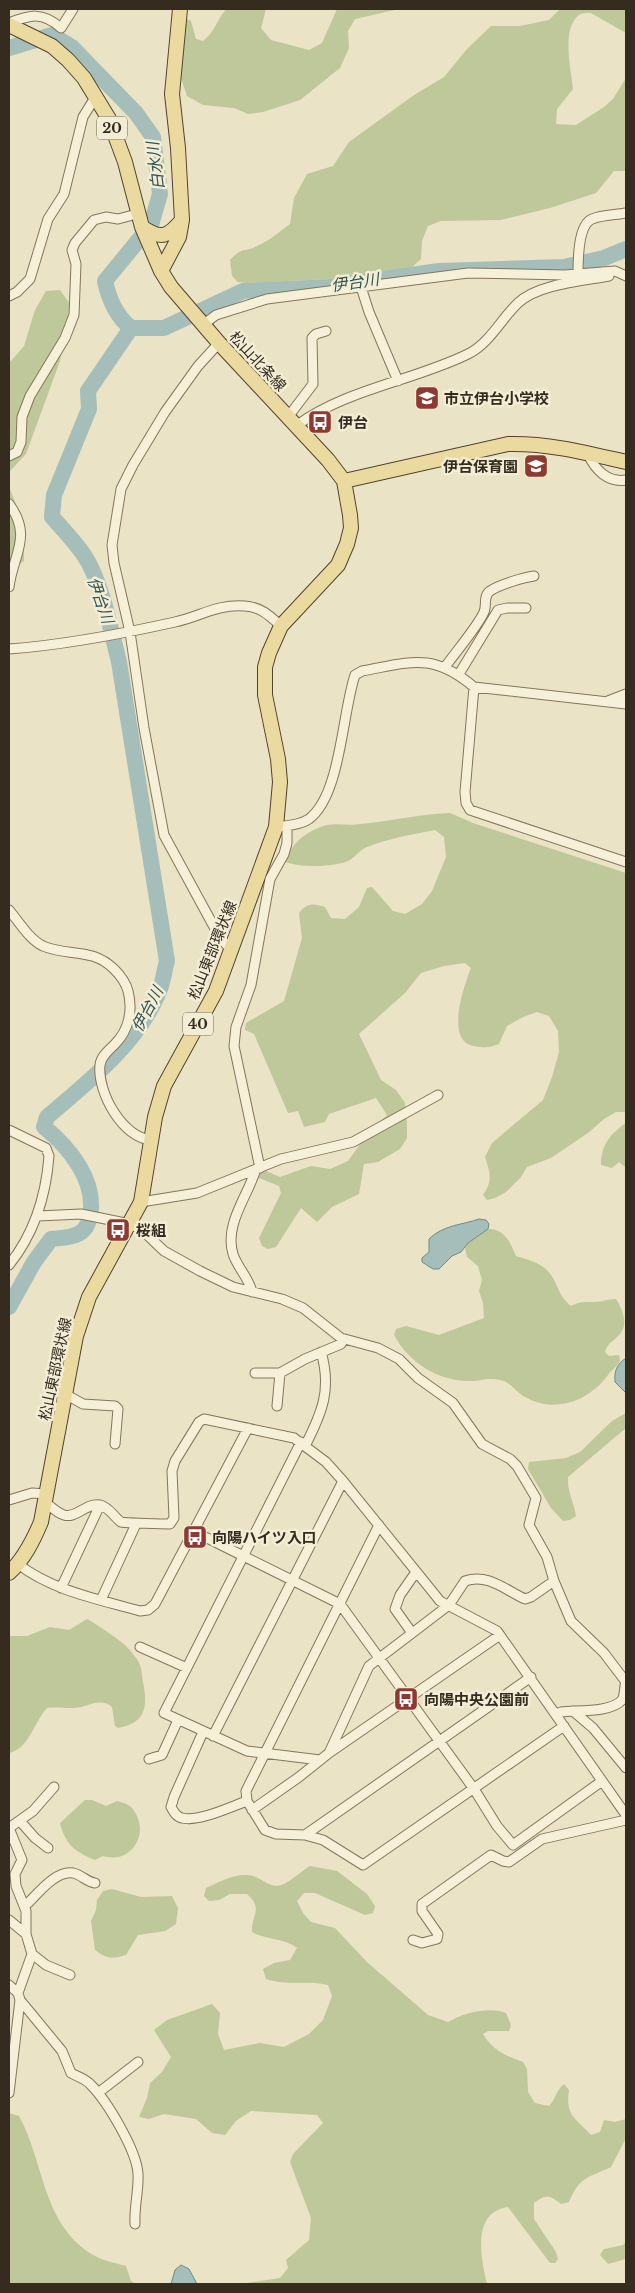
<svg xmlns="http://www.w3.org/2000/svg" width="635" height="2293" viewBox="0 0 635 2293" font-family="'Libre Baskerville','Noto Sans JP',serif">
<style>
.green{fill:#bec89a}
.water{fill:#a6beb9;stroke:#6e8c87}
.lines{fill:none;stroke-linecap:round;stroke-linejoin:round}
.river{stroke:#a6beb9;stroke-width:16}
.street-casing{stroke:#84755d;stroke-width:11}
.primary-casing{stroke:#524330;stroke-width:16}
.street{stroke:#f6f0d8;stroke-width:9}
.primary{stroke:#ebdaa0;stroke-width:14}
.labels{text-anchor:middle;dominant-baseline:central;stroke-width:5;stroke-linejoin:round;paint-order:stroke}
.shield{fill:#f2edd4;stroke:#6e6655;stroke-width:1}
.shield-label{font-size:14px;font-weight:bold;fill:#352c1f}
.street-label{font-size:15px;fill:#352c1f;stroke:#f2edd4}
.poi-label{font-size:15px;font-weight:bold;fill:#352c1f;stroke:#f2edd4;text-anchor:start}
.water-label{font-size:16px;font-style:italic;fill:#305354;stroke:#f2edd4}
</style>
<rect width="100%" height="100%" fill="#eae3c5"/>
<path class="green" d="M226 9H266L261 28 271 40 309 50 322 43 337 9H399L355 19 348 31 349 48 340 68 300 100 263 112 248 114 234 108 203 105 187 96 181 78 184 26 187 19 191 21 196 39 203 41C214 33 217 20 226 9Z
M560 9H626V33L591 13C587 13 582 13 579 15 561 28 571 70 573 89L557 109 556 124 576 125 604 107 613 99 626 78V171H614L596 193 550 208 501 220 441 221 428 226 422 241 421 259 410 269 328 279 247 283 238 282 232 276 230 260C243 246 243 253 257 246 269 241 279 232 290 224L294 198 307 174 333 166 349 142 414 95 444 77 467 49 491 26H520L549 20Z
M60 290 70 304 60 361 26 454 9 472V361H11L24 346 35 310 46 291Z
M9 479 10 489 24 525V561L9 571Z
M450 813 473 823 626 873V1112H616L604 1119 588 1133 551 1158 527 1167 521 1177 506 1192 495 1198 487 1200 483 1195C493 1181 490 1172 485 1157L492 1143 543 1100 552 1077 559 1052 558 1031 549 1016 537 1012 523 1017 507 1026 499 1044C489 1048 484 1048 473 1046 445 1040 464 986 471 968L465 963 444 966 421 973 405 993 359 1034 381 1080 396 1090 405 1103 407 1123V1138L400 1149 378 1162 364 1164 359 1194 332 1207 317 1222 301 1208 276 1247 268 1249 262 1246 259 1238 281 1193 279 1186 259 1178V1172L266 1171 280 1177 311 1166 330 1169 348 1161 368 1133 387 1115 376 1098 329 1114 325 1122 304 1127 298 1111 288 1113 254 1034 245 1030 246 1023 284 1001 302 938 299 913C307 903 313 903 325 907L331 918 345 919 359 907 367 888 372 887 393 911 405 914 422 904 432 891 446 857 444 837 435 830C414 834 386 839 367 847 359 850 355 858 348 861 333 867 301 868 286 862 290 843 308 830 327 825 338 823 350 826 361 824 391 821 420 814 450 813Z
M626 1123V1168L619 1162 612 1168 601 1165C601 1145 610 1134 626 1123Z
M488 1229C505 1229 510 1242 516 1256 529 1260 543 1263 551 1275 560 1288 557 1294 571 1306 580 1301 585 1302 595 1302 602 1302 607 1299 616 1299 622 1309 629 1324 620 1334 614 1341 608 1342 605 1352L609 1356 619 1355 620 1361C617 1367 611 1370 608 1375 589 1401 555 1414 525 1397 515 1392 511 1382 500 1380 487 1377 482 1381 471 1381 439 1382 408 1362 394 1335L396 1329 406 1326 439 1335 484 1318 483 1303 479 1291 482 1280 478 1266 467 1257 465 1248 468 1243Z
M626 1413V1428L568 1477C567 1492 574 1502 576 1516L570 1520 563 1521 551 1508 528 1469 529 1462 566 1458 580 1452 612 1421Z
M87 1619C92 1621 126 1644 128 1648 131 1652 137 1658 139 1663 142 1668 142 1677 143 1682 148 1707 146 1723 118 1728L115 1726 112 1707C99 1696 86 1709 72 1708 62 1708 57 1707 47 1708 34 1722 29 1749 9 1753V1636H27L50 1627 69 1630Z
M85 1800H92L106 1806 117 1801C121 1802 128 1804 131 1807 152 1830 133 1865 103 1856L95 1860C75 1852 65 1844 60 1823Z
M310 1866 337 1871 367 1894 375 1906 373 1913 365 1915 315 1893H304L297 1901 303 1913 311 1922 335 1928 367 1962 428 2015 448 2022C463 2013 489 2006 506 2013L511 2025 509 2031H488L483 2034C492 2050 506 2056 523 2062L527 2069 528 2092 535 2103 549 2106C556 2099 556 2090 564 2084L569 2090C565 2116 576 2118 591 2135L600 2132 604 2120 615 2122 626 2119V2138L611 2167C588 2178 580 2176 569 2202L561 2204C550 2195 546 2194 534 2203V2219L556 2252 558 2259 555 2263H550L508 2207C471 2212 481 2259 487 2284H240L280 2278 288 2268 286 2260 309 2240 311 2218 290 2162 293 2154 323 2123 317 2115 251 2111 236 2121 225 2135 212 2133 196 2119 164 2114 149 2119 139 2117 147 2098 150 2083 162 2072 171 2057 154 2030 167 2020 212 2004 220 2013 218 2034 224 2050 260 2043 284 2047 309 2034 323 2020 332 1996 328 1985C307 1980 286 1986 266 1979L263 1969 274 1963 290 1960 297 1948C284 1938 266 1940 252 1932 251 1915 264 1909 247 1894H230L219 1900 209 1901 204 1896 206 1888C218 1882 234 1874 247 1875 261 1875 269 1891 284 1884 292 1880 302 1871 310 1866Z
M112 1889 141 1897 172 1896 178 1908 176 1924 165 1931 138 1935 126 1955C113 1959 106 1959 95 1950L91 1921 96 1910 97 1900 103 1891Z
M9 2113 19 2116C45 2163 42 2228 97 2257 105 2261 116 2263 126 2266L131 2281 136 2284H9Z
M626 2242V2259L608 2264 600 2255 604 2249 623 2245Z"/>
<path class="water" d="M479 1219 486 1220 489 1224 488 1229 468 1243 461 1252 452 1256 439 1269H433L422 1262V1258L429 1252V1239C443 1225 462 1225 479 1219Z
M626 1358V1393L615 1382C614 1371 617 1364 626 1358Z
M181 2265 189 2269 197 2284H171L175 2270Z"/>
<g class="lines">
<path class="river" d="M9 48 52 35 72 47 95 71 136 113 153 137 160 194 151 225 105 281C109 300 116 316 131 328
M131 328H164L243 291 329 287 439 271 564 267 604 258 626 249
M9 1307 34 1262 51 1239C59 1238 71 1238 78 1234 86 1230 88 1224 90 1216 97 1181 69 1147 44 1127L47 1117C88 1082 136 1045 158 994 163 984 164 971 167 961L119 662C111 631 102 582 84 555 75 542 63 529 52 517L54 495 89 409 88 391 131 328"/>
<defs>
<path id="street" d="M9 23C30 15 42 11 61 28L73 9
M578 274C578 260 578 225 592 219 602 215 615 215 626 213
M361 287 369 312 398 381
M9 296 17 292 30 279 48 219 64 194 83 117 96 96
M204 324 216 315 267 299 468 273 565 275 615 271 626 276
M219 343 198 366 165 412 133 465 121 489 112 545 114 563 130 632 144 728 164 835 219 936 230 949
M288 417 313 384 312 338 316 334 326 331
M296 426C346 389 413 381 468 354 490 343 501 319 518 303 538 284 582 281 609 276
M588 454C595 470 608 483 626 480
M9 456 17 452 21 442 22 417 30 396 65 338 74 315 76 264 72 250 75 243 94 220 106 217 118 219 137 214
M9 504C33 536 13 555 9 587
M9 649C65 645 121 634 175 622 202 616 216 604 245 606 261 607 270 616 281 626
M445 667C455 653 478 626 484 612 487 605 483 596 490 591 498 585 525 577 534 576
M459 674 498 610 507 608H526
M474 687 465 792 466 803 470 810 626 862
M608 701 626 694
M276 827C286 826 300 825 309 819 341 795 342 713 355 675L362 671C412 662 432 652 474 687L626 704
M9 910C19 922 29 939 43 946 69 957 91 947 114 969 120 975 126 983 128 991 133 1010 129 1030 115 1044 109 1050 101 1056 100 1065 97 1092 123 1139 152 1140
M9 1130 46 1148 49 1156C46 1196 34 1234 9 1265
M260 1168 234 1046 236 1027 251 985 270 879 284 854 287 843V826
M141 1202 197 1193 281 1159 353 1142 438 1095
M38 1216 81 1214 130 1224 142 1230 164 1251 200 1271 233 1287 282 1299 303 1308 341 1338 378 1348 399 1359 418 1378 453 1403 482 1444 510 1459 517 1466 536 1498 529 1525 547 1557 554 1581 571 1621 604 1653 626 1682
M252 1292C249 1278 237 1267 233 1254 224 1224 248 1196 256 1169
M255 1373H280
M65 1394 83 1404 115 1406 118 1409 115 1444
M277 1406 280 1373 305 1359 341 1344 344 1339
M301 1442 164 1713 247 1751 320 1760
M305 1446C322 1413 332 1389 321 1352
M9 1500 32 1493 46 1494
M45 1502C50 1506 57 1513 64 1515 76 1519 87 1502 100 1505 109 1507 114 1517 121 1522 124 1523 165 1524 170 1524L174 1518 172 1471 175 1461 199 1422 204 1419 294 1438 326 1462 343 1481 440 1601 497 1631 626 1815
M379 1525 246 1791 247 1801 265 1830 276 1834 305 1835 323 1840 363 1865 564 1726
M193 1531 340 1604 474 1789 497 1826 513 1845 602 1781
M18 1564C53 1591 98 1599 140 1611L148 1610 155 1604 248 1428
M61 1588 100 1505
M101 1600 136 1524
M412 1633 395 1609 400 1595 416 1572
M140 1647 187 1668
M573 1711 593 1728 626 1768
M556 1714 561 1712C576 1710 611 1713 622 1700 625 1696 624 1687 626 1681
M203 1732 174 1797 171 1807C174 1812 176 1817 182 1818 199 1822 230 1807 247 1801
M213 1736 343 1481
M329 1753 369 1666 449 1605 465 1581C488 1573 505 1590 525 1599L531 1597 554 1581
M149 1759 162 1755 178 1720
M252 1810 299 1777 329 1753 500 1635
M20 1821 35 1838 48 1848
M9 1828 22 1860 15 1874 16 1886 26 1911V1934
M9 1828 33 1811 54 1787
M305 1835 531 1677
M25 1906C37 1895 55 1870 73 1873 82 1875 87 1882 95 1883
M9 1920 26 1934 32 1954 18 1993
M413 1940 422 1943 437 1939 438 1934 422 1911V1904L491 1855 503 1861 509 1862 542 1839 626 1820
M32 1954 46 1965 70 1975
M9 1985 18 1993 20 2000 62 2051 71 2073C78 2077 86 2079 91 2085 107 2101 137 2151 138 2174 139 2190 134 2206 135 2224
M9 2093 20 2000
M98 2093 138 2062"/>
<path id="primary" d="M9 25 52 46 68 60 84 78 109 119 125 162 142 227 161 271 171 287 219 343 328 460 344 481 350 515 351 528 347 544 338 565 281 626 269 653 265 667V695L278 759 280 782 276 827 216 991 164 1086 155 1117 141 1202 89 1297 76 1336 41 1522C33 1541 24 1559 9 1573
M142 227C161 240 168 237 182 220
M161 271 179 237 182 220 178 148 172 94 180 9
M344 481 508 444C549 443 587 453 626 462"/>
</defs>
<use href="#street" class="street-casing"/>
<use href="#primary" class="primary-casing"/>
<use href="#street" class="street"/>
<use href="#primary" class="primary"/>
</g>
<defs>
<symbol id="school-square" viewBox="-11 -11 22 22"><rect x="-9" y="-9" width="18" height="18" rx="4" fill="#8e3a32" stroke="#f2edd4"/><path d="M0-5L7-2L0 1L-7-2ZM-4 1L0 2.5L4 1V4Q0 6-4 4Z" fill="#fff"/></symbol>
<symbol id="bus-square" viewBox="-11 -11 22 22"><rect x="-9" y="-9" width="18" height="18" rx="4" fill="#8e3a32" stroke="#f2edd4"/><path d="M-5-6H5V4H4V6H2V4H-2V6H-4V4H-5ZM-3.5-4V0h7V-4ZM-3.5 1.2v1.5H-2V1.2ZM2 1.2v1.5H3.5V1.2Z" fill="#fff"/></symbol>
</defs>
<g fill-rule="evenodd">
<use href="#school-square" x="413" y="384" width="28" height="28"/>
<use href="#bus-square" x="306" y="408" width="28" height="28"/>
<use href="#school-square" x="522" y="452" width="28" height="28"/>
<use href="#bus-square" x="104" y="1216" width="28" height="28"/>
<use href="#bus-square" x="181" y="1523" width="28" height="28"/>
<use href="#bus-square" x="392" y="1685" width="28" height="28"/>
</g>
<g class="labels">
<g class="shield">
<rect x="97" y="116.5" width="30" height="23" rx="4"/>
<rect x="183" y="1012.5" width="30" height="23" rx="4"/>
</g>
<g class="shield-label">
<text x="112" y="128">20</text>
<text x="198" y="1024">40</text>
</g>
<g class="street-label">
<text transform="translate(258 361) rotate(47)">松山北条線</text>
<text transform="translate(212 950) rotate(-68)">松山東部環状線</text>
<text transform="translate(55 1369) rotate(-78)">松山東部環状線</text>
</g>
<g class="poi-label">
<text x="444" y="398">市立伊台小学校</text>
<text x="338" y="422">伊台</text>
<text x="518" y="466" text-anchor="end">伊台保育園</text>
<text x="136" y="1230">桜組</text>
<text x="212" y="1537">向陽ハイツ入口</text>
<text x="424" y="1699">向陽中央公園前</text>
</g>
<g class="water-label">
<text transform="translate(155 166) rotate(-97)">白水川</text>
<text transform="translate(355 282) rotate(-8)">伊台川</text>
<text transform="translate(101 600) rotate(71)">伊台川</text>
<text transform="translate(147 1009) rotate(-62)">伊台川</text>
</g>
</g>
<rect width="635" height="2293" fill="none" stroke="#352c1f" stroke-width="20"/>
</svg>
